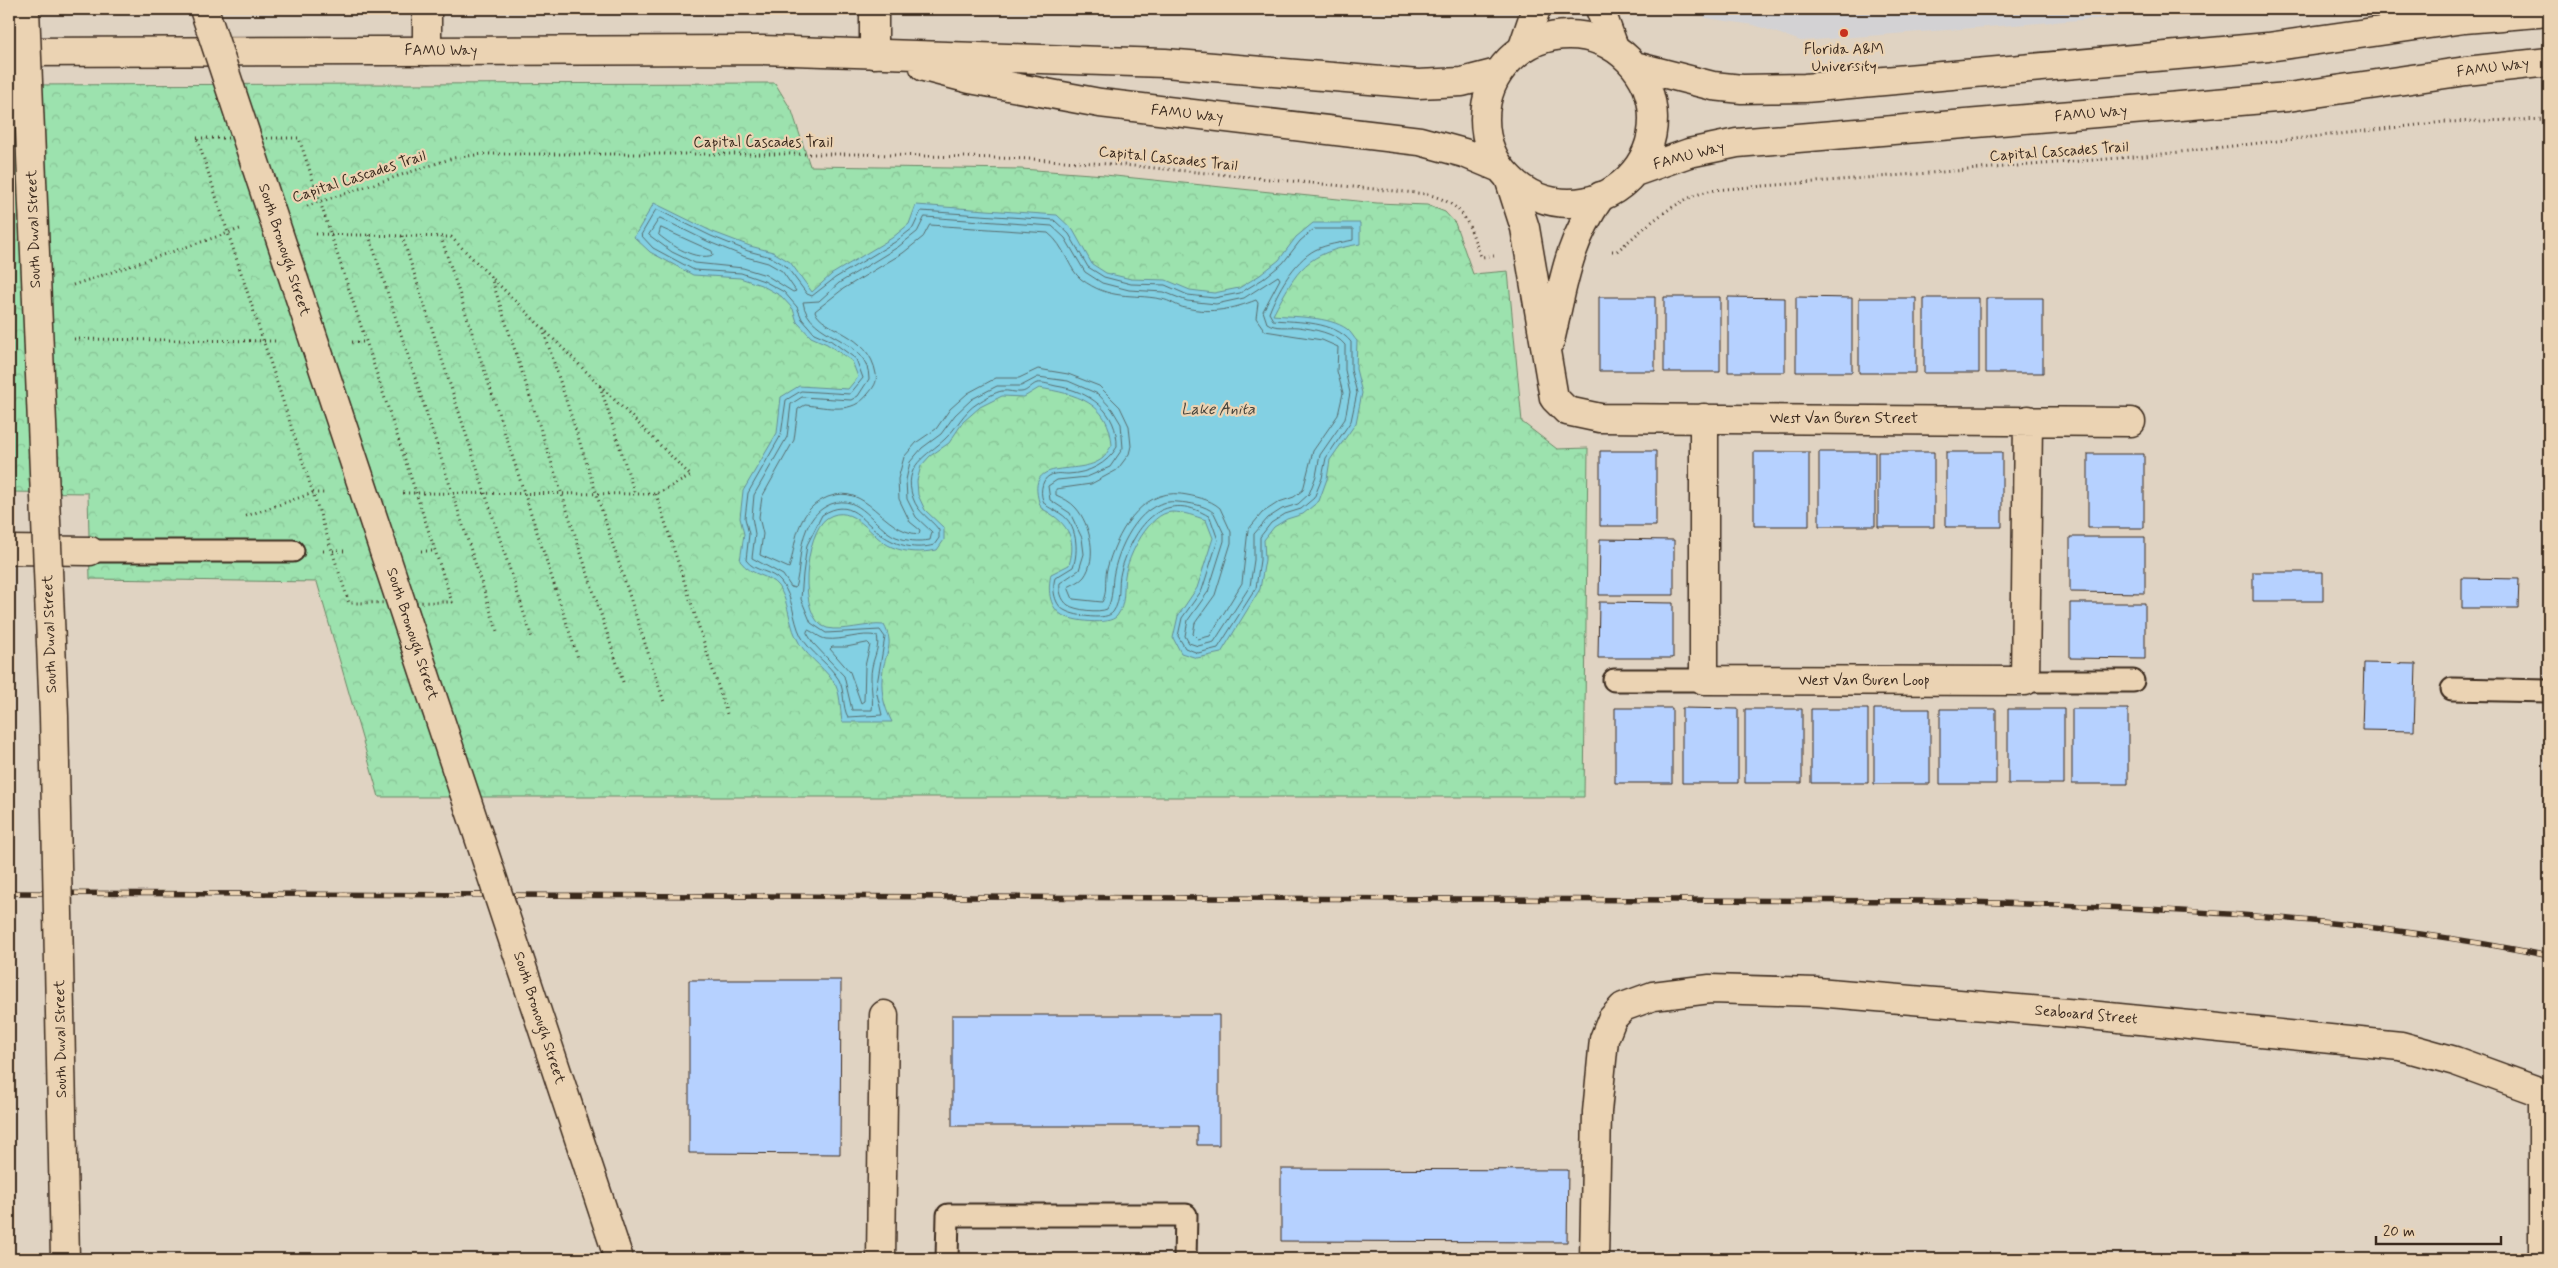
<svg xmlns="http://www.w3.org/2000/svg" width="2558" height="1268" viewBox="0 0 2558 1268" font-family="Mynerve,sans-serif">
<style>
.built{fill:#d3d2d4}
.park{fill:url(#park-crowns);stroke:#6c8666}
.water{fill:#83d0e3;stroke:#668e94}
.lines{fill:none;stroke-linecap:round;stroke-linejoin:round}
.shore{stroke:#586c6d;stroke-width:1}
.building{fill:#b6d1ff;stroke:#3b2a1e}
.lane-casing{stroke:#3b2a1e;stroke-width:25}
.street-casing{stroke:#3b2a1e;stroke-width:31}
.secondary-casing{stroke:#3b2a1e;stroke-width:31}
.path{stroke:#3b2a1e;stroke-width:3;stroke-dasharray:1 4;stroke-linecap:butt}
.lane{stroke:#ebd3b3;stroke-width:21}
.street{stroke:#ebd3b3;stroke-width:28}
.secondary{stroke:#ebd3b3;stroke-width:28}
.rail-casing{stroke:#3b2a1e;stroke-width:5.5}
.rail{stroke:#ebd3b3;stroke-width:4;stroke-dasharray:11;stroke-linecap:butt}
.secondary-bridge-casing{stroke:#3b2a1e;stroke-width:31;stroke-linecap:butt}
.secondary-bridge{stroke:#ebd3b3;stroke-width:28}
.poi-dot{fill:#c8321e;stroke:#ebd3b3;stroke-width:2}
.labels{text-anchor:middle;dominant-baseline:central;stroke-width:4.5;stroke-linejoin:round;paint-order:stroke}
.poi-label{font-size:15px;fill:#3b2a1e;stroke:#ebd3b3}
.street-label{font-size:15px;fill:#3b2a1e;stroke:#ebd3b3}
.water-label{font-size:16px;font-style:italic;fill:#46433c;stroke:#ebd3b3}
</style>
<defs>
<pattern id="park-crowns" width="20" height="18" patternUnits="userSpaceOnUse" patternTransform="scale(1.25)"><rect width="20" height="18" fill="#9ce2ae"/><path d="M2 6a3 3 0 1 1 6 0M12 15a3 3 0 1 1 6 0" fill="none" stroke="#87c295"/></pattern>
</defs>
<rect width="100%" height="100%" fill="#e0d3c2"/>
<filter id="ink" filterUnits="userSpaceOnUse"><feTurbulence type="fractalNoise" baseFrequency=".02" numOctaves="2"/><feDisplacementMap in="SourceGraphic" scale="10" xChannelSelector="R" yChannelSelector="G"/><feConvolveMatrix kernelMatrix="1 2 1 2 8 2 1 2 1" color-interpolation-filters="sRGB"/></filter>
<g filter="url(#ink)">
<path class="built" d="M1695 9H2226L1801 41 1754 25 1706 18Z"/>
<path class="park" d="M775 83 792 111 810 166 1021 169 1105 175 1377 203 1427 205 1445 212 1455 223 1473 274 1508 271 1522 422 1557 449 1588 448 1584 797H379L317 582 90 579 88 493 9 492V85Z"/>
<path class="water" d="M654 203 713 232 750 246 773 252 790 262 812 292 832 274 892 238 909 224 916 205 1057 215 1073 230 1092 264 1106 273 1131 279 1166 280 1190 290 1214 293 1239 288 1260 275 1279 260 1296 237 1313 223H1360V244C1306 253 1298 268 1273 315 1294 317 1329 316 1347 329 1351 332 1354 338 1357 341L1356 369 1362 393 1356 423 1330 460 1327 479 1319 501 1303 514 1287 519 1274 527 1264 540 1265 560 1260 589 1221 653 1197 658 1181 653 1173 638 1178 616 1197 588 1213 538 1206 520C1195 516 1184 512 1172 512 1150 512 1128 555 1125 576 1123 589 1126 604 1117 616 1109 626 1071 621 1062 615 1048 606 1048 588 1051 574L1069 565C1078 536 1065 521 1041 508 1021 452 1078 479 1103 458 1106 455 1109 449 1112 445 1109 402 1076 394 1039 388L1024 397 1002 396 980 407 963 422 949 443 930 456 921 466 917 481 918 495 925 510 944 528V540L937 550C921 553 907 553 892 547 871 539 854 501 827 518 805 532 796 619 827 628 842 632 866 623 884 625 894 644 887 650 883 669 880 689 883 705 892 722H842C840 709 841 691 833 681 822 665 804 655 796 637 788 620 789 601 778 586 769 574 752 577 740 561L744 534 740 518 743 491 777 433 781 397 799 386 848 389 858 377 852 361 827 344 811 337 797 322 793 309 781 296 761 285 740 278 693 275 650 252 634 237Z"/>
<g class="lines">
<path class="shore" d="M658 210 711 236 748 251 771 257 786 266 807 294 812 296 835 278 895 242 913 228 921 211 1054 220 1069 234 1088 267 1104 277 1131 284 1165 285 1188 295 1214 298 1240 293 1263 279 1283 263 1300 241 1314 229H1353V240C1340 243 1327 244 1315 250 1294 261 1277 292 1269 313L1273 320C1299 322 1334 321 1351 342V370L1357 393 1351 421 1326 458 1322 478 1314 498 1301 509 1285 514 1271 523 1260 537V560L1256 588 1218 648 1198 653 1185 648 1178 636 1182 618 1202 590 1218 540 1210 517C1161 486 1133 529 1121 571 1117 585 1122 600 1113 612 1107 621 1075 616 1066 611 1054 606 1052 588 1055 578L1073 567C1079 551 1077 524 1061 514 1057 511 1048 508 1045 504 1039 496 1041 480 1049 476 1056 472 1062 474 1068 474 1089 473 1107 464 1117 447 1118 411 1089 391 1056 386 1051 385 1043 382 1037 383 1031 385 1027 392 1021 392 1015 393 1008 390 1002 391 995 392 984 399 978 403 963 412 957 428 945 439 927 456 902 465 913 498 918 513 930 518 939 530V538L934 545C916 550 897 546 882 535 861 521 852 496 822 515L807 545 803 574 801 599 811 623 826 633 880 630 885 637 876 690 882 715 848 717C842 707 845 691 839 680 829 663 810 653 801 636 792 618 794 598 781 582 772 570 754 572 746 560L749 534 745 518 748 493 781 435 786 400 801 391 850 394 863 378 856 359 830 340 814 333 802 319 797 307 784 292 764 281 741 273 694 270 653 248 641 235 655 211Z
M925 217 1052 226 1065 238 1085 272 1102 283 1129 290 1164 292 1187 301 1216 304 1244 298 1278 276 1280 279 1263 311 1267 323C1276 329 1287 326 1298 327 1313 329 1336 333 1345 345V370L1350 393 1345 419 1320 455 1316 476 1309 494 1298 504 1282 509 1268 518 1254 534V560L1250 586 1214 642 1198 646 1189 643 1185 636 1188 620 1208 592 1224 541V534L1214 513C1205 505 1190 503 1178 502 1143 497 1120 543 1114 572 1111 585 1114 597 1107 609 1099 613 1075 610 1068 605 1061 600 1059 590 1060 583L1079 570 1084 554 1082 538 1070 513 1050 500 1048 486 1057 480 1087 477 1110 467 1123 448 1121 424 1112 409 1098 394 1068 381 1038 377 1021 386H997L972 399 955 415 941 434 922 448 910 462 906 480 907 499 916 517 932 532 930 540C918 542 907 541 896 537 873 527 861 493 831 504 819 509 813 516 807 528 798 549 801 569 795 588L791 587 783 575 752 558 755 534 752 517 754 495 787 437 791 404 802 397 851 400 858 396 869 379C869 336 808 340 803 302L819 301 839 283 898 247 917 232Z
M660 218 709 242 746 257 768 263 782 271 796 291 793 292 766 275 743 268 695 263 672 252 649 235Z
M930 225 1048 233C1065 246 1069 270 1081 279 1111 301 1130 293 1161 299 1170 300 1177 307 1186 308 1212 314 1233 309 1256 300L1258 303 1256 318 1265 331 1322 340 1338 347 1337 371 1343 393 1338 415 1313 451 1303 490 1294 497 1279 502 1262 513 1248 530 1242 583 1210 636 1198 639 1193 634 1195 623 1215 595 1231 543V532L1220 508C1210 499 1194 496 1181 494 1140 489 1116 535 1107 569 1104 580 1108 592 1102 602L1073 599 1068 587C1073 584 1080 582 1084 577 1098 558 1090 524 1076 508 1071 502 1063 498 1056 495V489L1091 484 1117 470 1129 454 1131 446 1129 426 1120 407 1099 386 1068 374 1038 369 1019 378H996L968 393 950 409 936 429 917 442 904 457 898 479 899 499 910 522 920 530 919 534C881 532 868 482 828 497 814 503 807 510 801 523 794 538 794 553 789 568L760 555 763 534 759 517 762 497 794 440 798 409 805 405C828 407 852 415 868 394 873 388 878 382 876 374 869 332 821 331 815 311L843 289 903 253 923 237Z
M661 228 712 251 713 255C696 261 672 246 659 235Z
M808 630C814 632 819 638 826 639 843 641 861 632 877 636 880 647 874 656 872 667 869 681 874 697 872 710H852L844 676 813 643 807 633Z
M868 643 870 645 865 666 864 701 861 703 850 672 830 649 832 647H846Z"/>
</g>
<path class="building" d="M1599 297H1655V371H1599Z
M1664 297H1720V372H1664Z
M1728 297 1785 298V372H1728Z
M1796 297 1852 298V372H1796Z
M1859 298H1916V373H1859Z
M1924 298H1979V373H1924Z
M1986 298H2043V373H1986Z
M1600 451H1656V526H1600Z
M1754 452H1809V526H1754Z
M1819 452H1875V526H1819Z
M1878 452H1934V527H1878Z
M1946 452H2002V527H1946Z
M2088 454H2144V528H2088Z
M2070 537H2145V593L2070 592Z
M1600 539 1674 540V595H1599Z
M2253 572H2323V601H2253Z
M2462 578 2519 579 2518 608H2462Z
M1599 602 1673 603V658H1598Z
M2070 603H2145V659L2070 658Z
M2364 663 2416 664 2414 731 2362 730Z
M1615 708H1672V783H1615Z
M1682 708 1738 709V783H1682Z
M1745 709H1802V783H1745Z
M1811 709H1868V783H1811Z
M1874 709H1930V784H1874Z
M1940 709H1996V784H1940Z
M2008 709H2064V784H2008Z
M2072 709H2128V784H2072Z
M689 980H841L840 1154 689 1153Z
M952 1015H1219V1145H1197V1126H952Z
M1281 1169 1568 1170 1567 1242 1281 1241Z"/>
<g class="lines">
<defs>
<path id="lane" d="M90 551H293
M1614 680H1704
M2025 681H2133
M2452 689 2549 691
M947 1259 948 1215H1186L1185 1259"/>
<path id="street" d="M427 9V51
M874 9V54
M1600 9 1614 47
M1523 47 1536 9
M1509 178 1525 228 1554 398 1567 411 1600 418 2131 422
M1550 341C1563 286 1567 244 1601 196
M1704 418V680L2025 681 2028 420
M9 550 90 551
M881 1259 884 1015
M1594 1259 1597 1112 1604 1039 1612 1019 1623 1007 1653 996 1710 989 1817 992 2079 1014 2401 1046 2455 1061 2543 1093V1259"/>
<path id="secondary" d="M1485 119a84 84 0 1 1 168 0a84 84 0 1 1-168 0Z
M9 52 762 50 1165 63 1418 84 1462 82 1497 73
M1635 66 1713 86 1742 89 1805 88 2268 47 2464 19 2549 12
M924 67 970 79 1100 103 1420 141 1464 153 1500 168
M1635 172 1689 153 1737 143 2288 97 2466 71 2549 62"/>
</defs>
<use href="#lane" class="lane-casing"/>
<use href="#street" class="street-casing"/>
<use href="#secondary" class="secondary-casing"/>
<path class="path" d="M197 138H299L452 602 349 603Z
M307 206 453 158 483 154H857L1033 159 1123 165 1427 194C1467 205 1467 222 1481 257L1494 256
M316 234 451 237 691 476 656 494 402 493
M369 235 498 634
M402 236 532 638
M441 237 578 658
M1612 251H1617C1646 227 1675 198 1713 190L2145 156 2444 122 2549 119
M491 277 623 682
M73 285 240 229
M543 329 664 702
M74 339 276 341
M352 342H367
M600 386 635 494
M656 494 728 717
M246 516 313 493H326
M323 551H347
M421 551H436"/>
<use href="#lane" class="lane"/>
<use href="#street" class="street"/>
<use href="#secondary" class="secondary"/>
<defs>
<path id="rail" d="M9 893 1924 901C2134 906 2343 914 2549 956"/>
</defs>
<use href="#rail" class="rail-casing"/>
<use href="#rail" class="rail"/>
<defs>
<path id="secondary-bridge" d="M25 9 54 716 65 1259
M204 9 619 1259"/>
</defs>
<use href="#secondary-bridge" class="secondary-bridge-casing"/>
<use href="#secondary-bridge" class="secondary-bridge"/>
</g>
</g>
<circle class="poi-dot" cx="1844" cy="33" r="5"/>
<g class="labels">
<g class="poi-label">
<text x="1844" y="50">Florida A&amp;M<tspan x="1844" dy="17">University</tspan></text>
</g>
<g class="street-label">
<text x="441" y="51">FAMU Way</text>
<text transform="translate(2493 68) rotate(-7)">FAMU Way</text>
<text transform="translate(1187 114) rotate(6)">FAMU Way</text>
<text transform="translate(2091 114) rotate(-5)">FAMU Way</text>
<text x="763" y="143">Capital Cascades Trail</text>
<text transform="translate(2059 152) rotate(-4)">Capital Cascades Trail</text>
<text transform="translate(1689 156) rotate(-15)">FAMU Way</text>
<text transform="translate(1168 159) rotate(6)">Capital Cascades Trail</text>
<text transform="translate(359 177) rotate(-18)">Capital Cascades Trail</text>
<text transform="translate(34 229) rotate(-92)">South Duval Street</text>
<text transform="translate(284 250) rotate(72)">South Bronough Street</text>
<text x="1844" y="419">West Van Buren Street</text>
<text transform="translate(50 634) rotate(-92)">South Duval Street</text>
<text transform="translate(412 634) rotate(72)">South Bronough Street</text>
<text x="1864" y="681">West Van Buren Loop</text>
<text transform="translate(2086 1015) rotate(5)">Seaboard Street</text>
<text transform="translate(539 1018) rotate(72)">South Bronough Street</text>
<text transform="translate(61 1039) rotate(-91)">South Duval Street</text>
</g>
<g class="water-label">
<text x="1218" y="409">Lake Anita</text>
</g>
</g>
<rect width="2558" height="1268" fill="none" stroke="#ebd3b3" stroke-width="30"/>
<rect x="15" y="15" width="2528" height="1238" fill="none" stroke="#3b2a1e" stroke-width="2" filter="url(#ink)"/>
<path d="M2376 1236v8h125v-8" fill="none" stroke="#3b2a1e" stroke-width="2.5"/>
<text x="2383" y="1236" font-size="15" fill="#3b2a1e" stroke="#ebd3b3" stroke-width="4" paint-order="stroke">20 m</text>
</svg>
